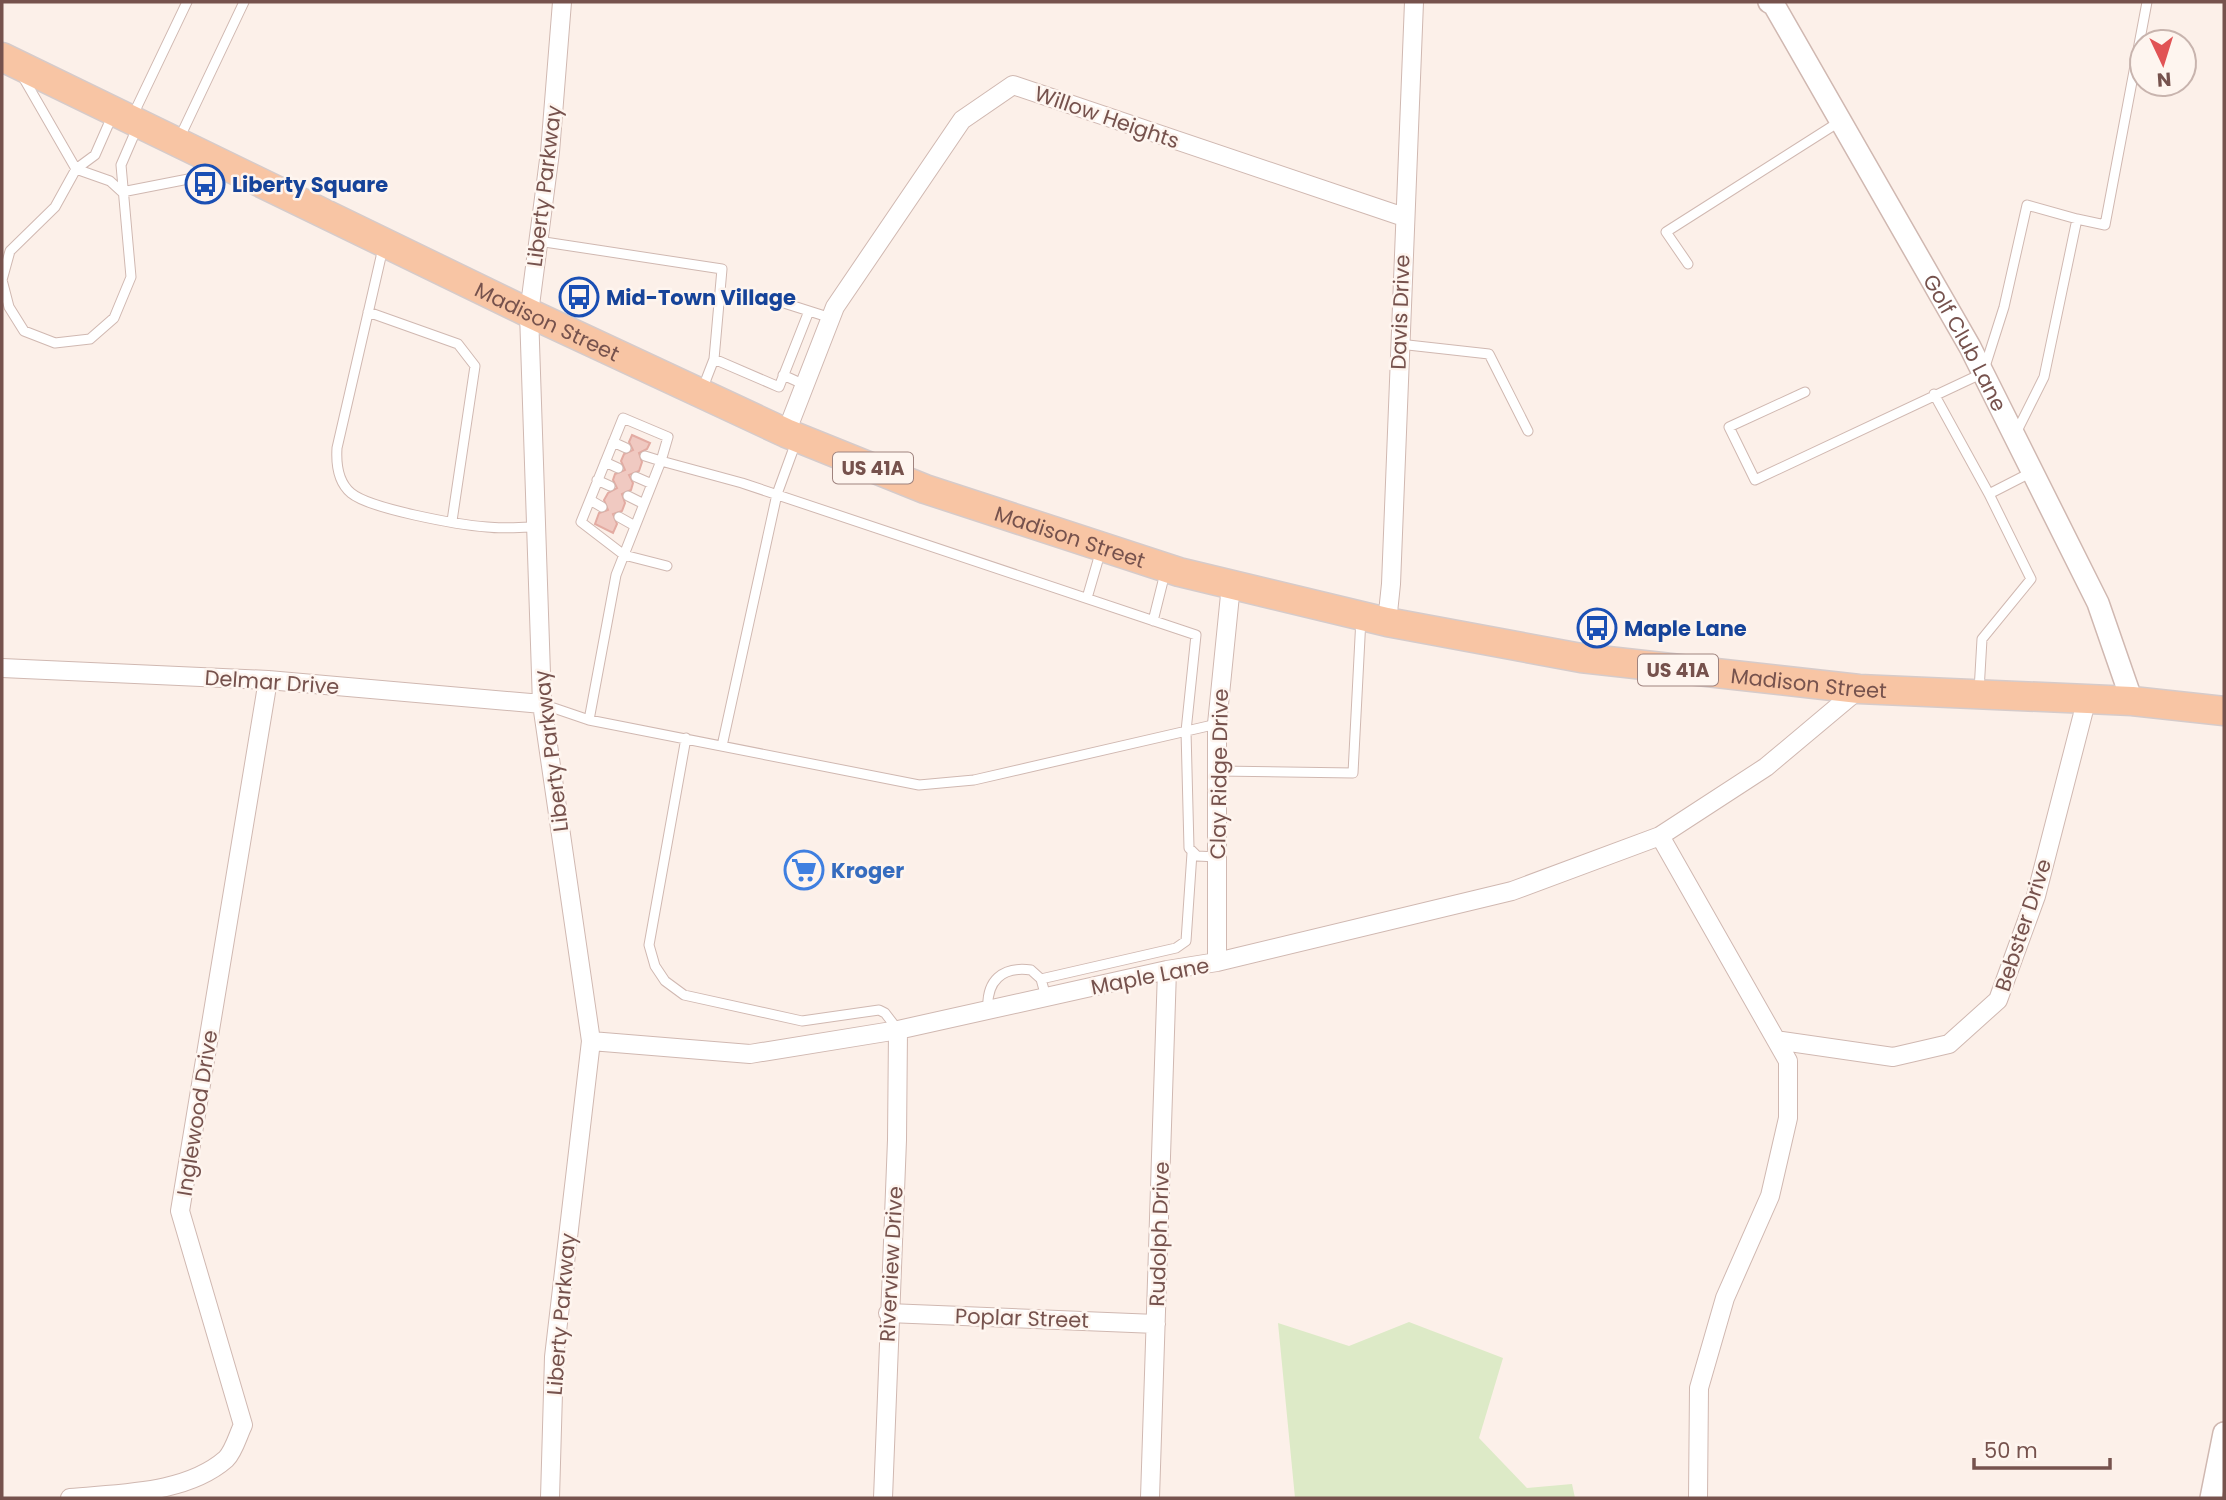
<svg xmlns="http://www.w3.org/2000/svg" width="2226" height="1500" viewBox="0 0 2226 1500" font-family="Poppins,sans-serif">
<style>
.green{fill:#ddeac7}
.building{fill:#f0c9c1;stroke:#e3aba2;stroke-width:2}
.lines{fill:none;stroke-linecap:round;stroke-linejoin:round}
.service-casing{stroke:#d0b8b1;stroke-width:11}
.minor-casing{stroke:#d0b8b1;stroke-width:20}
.tertiary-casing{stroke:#d0b8b1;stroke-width:24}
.primary-casing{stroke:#d6cbca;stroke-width:31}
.service{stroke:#fff;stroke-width:9}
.minor{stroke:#fff;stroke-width:18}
.tertiary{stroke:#fff;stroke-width:21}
.primary{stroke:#f8c5a4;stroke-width:28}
.labels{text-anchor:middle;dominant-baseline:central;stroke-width:5;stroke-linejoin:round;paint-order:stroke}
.shield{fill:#fef5ef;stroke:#9f837e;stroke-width:2}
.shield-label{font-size:19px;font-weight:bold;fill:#76524d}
.street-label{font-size:21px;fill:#76524d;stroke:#fef5ef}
.transit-label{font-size:21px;font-weight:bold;fill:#164399;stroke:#fef5ef;text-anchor:start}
.shop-label{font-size:21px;font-weight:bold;fill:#366cbe;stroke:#fef5ef;text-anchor:start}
</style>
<rect width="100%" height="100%" fill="#fcf0e9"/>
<path class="green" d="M1409 1322 1503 1358 1479 1438 1527 1488 1572 1484 1575 1498H1295L1278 1323 1349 1346Z"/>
<path class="building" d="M632 435 650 443 647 449 639 453 642 462 639 471 629 475 633 483 631 490 622 494 625 503 622 511 613 514 617 524 613 533 595 524 599 513 608 510 604 500 608 493 617 488 613 480 615 474 625 470 621 461 624 454 633 450 629 442Z"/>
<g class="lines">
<defs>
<path id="service" d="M23 77 76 169 110 181 122 192 224 172
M133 115 187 2
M179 139 244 2
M538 241 722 269 714 359 779 387 809 311
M383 248 337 448C336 464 338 482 351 493 370 509 459 525 487 527 503 529 519 527 536 527
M1688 264 1666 232 1839 122
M2 280 9 307 24 331 55 343 90 339 114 318 131 277 121 165 137 128
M2 280 10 251 55 207 76 169 95 155 113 114
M765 297 831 318
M368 312 458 344 475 366 452 521
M1399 344 1489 354 1528 431
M783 375 805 385
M702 390 714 359
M1805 392 1729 427 1755 480 1983 373 2004 307 2027 205 2077 219
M1934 394 1989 494
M2015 435 2044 377 2077 219 2105 225 2147 2
M613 442 626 448
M645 456 661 461 668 437 623 418 581 522 624 555 667 566
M605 462 618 468
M636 477 652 484
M597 480 610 486
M628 496 644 504
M590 500 602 507
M619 517 635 526
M1087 598 1101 550
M1153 621 1165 573
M1979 691 1982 639 2031 579 1989 494 2032 472
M542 704 589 720 919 785 974 780 1217 724
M589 720 616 575 661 461 742 483 1196 635 1186 731 1189 848 1197 856 1217 857
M686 738 649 945 655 966 665 981 684 995 802 1021 879 1010 885 1013 898 1030
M722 746 777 494 796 442
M1217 771 1353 773 1361 618
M1041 979 1176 948 1186 941 1192 853
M988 1010C986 981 1002 966 1031 970L1041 979 1046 997"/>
<path id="minor" d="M786 433 835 307 962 120 1013 85 1404 217
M1387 622 1391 584 1414 2
M2 668 268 680 542 704
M1660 836 1788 1061V1118L1770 1196 1725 1298 1699 1388 1698 1498
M1217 962V724L1231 585
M1776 1040 1893 1057 1949 1044 1998 1000 2036 896 2087 698
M591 1041 750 1054 898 1030 1167 970 1217 962 1512 891 1660 836 1766 767 1859 689
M888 1313 1156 1324
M70 1498C120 1493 186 1494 226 1459 234 1451 238 1435 243 1425L180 1211 268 680
M550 1498 554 1357 591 1041 542 704 529 313 550 152 562 2
M883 1498 897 1140 898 1030
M1150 1498 1167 970"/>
<g id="tertiary">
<path id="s1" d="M1769 2 1774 5 1970 347 2098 603 2132 701"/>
<path d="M2211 1498 2224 1433"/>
</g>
<g id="primary">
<path id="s2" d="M2 57 529 313 786 433 925 489 1179 572 1387 622 1581 658 1859 689 2132 701 2224 711"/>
</g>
</defs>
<use href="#service" class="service-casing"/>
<use href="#minor" class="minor-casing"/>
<use href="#tertiary" class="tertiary-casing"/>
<use href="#primary" class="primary-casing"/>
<use href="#service" class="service"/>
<use href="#minor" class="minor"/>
<use href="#tertiary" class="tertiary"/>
<use href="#primary" class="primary"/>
</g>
<defs>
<symbol id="bus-ring" viewBox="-11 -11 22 22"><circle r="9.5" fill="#fef5ef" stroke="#1a4fb4" stroke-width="1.5"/><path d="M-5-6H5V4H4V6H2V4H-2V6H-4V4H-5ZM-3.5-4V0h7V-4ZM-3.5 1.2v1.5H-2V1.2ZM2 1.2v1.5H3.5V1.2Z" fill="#1a4fb4"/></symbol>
<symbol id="supermarket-ring" viewBox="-11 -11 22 22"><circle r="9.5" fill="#fef5ef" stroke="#3f7fe0" stroke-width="1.5"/><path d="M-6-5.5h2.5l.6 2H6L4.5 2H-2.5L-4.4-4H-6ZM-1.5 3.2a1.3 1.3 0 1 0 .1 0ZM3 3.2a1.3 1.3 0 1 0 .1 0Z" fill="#3f7fe0"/></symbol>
</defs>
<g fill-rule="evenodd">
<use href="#bus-ring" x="183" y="162" width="44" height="44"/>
<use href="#bus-ring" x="557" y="275" width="44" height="44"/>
<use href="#bus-ring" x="1575" y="606" width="44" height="44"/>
<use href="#supermarket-ring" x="782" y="848" width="44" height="44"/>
</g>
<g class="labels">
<g class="shield">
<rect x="833" y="452.5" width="80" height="31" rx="5"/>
<rect x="1638" y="654.5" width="80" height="31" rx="5"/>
</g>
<g class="shield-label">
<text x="873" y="468">US 41A</text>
<text x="1678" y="670">US 41A</text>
</g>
<g class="street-label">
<text transform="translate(1107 117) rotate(19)">Willow Heights</text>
<text transform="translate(544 186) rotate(-83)">Liberty Parkway</text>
<text transform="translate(1400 312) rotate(-88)">Davis Drive</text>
<text stroke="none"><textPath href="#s2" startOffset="606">Madison Street</textPath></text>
<text stroke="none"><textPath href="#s1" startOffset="394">Golf Club Lane</textPath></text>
<text stroke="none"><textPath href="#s2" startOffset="1172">Madison Street</textPath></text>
<text transform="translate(272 682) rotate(4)">Delmar Drive</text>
<text stroke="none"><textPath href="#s2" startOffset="1927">Madison Street</textPath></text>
<text transform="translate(551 751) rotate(-97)">Liberty Parkway</text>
<text transform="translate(1219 774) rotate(-89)">Clay Ridge Drive</text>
<text transform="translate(2023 925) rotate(-72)">Bebster Drive</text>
<text transform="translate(1150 976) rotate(-11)">Maple Lane</text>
<text transform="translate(197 1113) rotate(-81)">Inglewood Drive</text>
<text transform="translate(1159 1234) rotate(-88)">Rudolph Drive</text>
<text transform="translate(891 1264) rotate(-87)">Riverview Drive</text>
<text transform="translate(561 1314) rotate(-85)">Liberty Parkway</text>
<text transform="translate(1022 1318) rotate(2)">Poplar Street</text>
</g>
<g class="transit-label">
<text x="232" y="184">Liberty Square</text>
<text x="606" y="297">Mid-Town Village</text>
<text x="1624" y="628">Maple Lane</text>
</g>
<g class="shop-label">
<text x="831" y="870">Kroger</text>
</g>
</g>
<rect width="2226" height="1500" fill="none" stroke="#76524d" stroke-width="7"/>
<g transform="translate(2163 63) rotate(176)"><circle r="33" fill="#fef5ef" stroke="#c8b4ae" stroke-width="2"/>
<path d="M0-5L12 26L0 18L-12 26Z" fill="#e15355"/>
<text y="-10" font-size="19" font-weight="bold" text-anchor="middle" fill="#76524d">N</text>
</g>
<path d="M1974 1458v10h136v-10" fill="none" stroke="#76524d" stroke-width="3.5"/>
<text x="1984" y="1458" font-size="21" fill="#76524d" stroke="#fef5ef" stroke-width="5" paint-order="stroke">50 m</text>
</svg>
